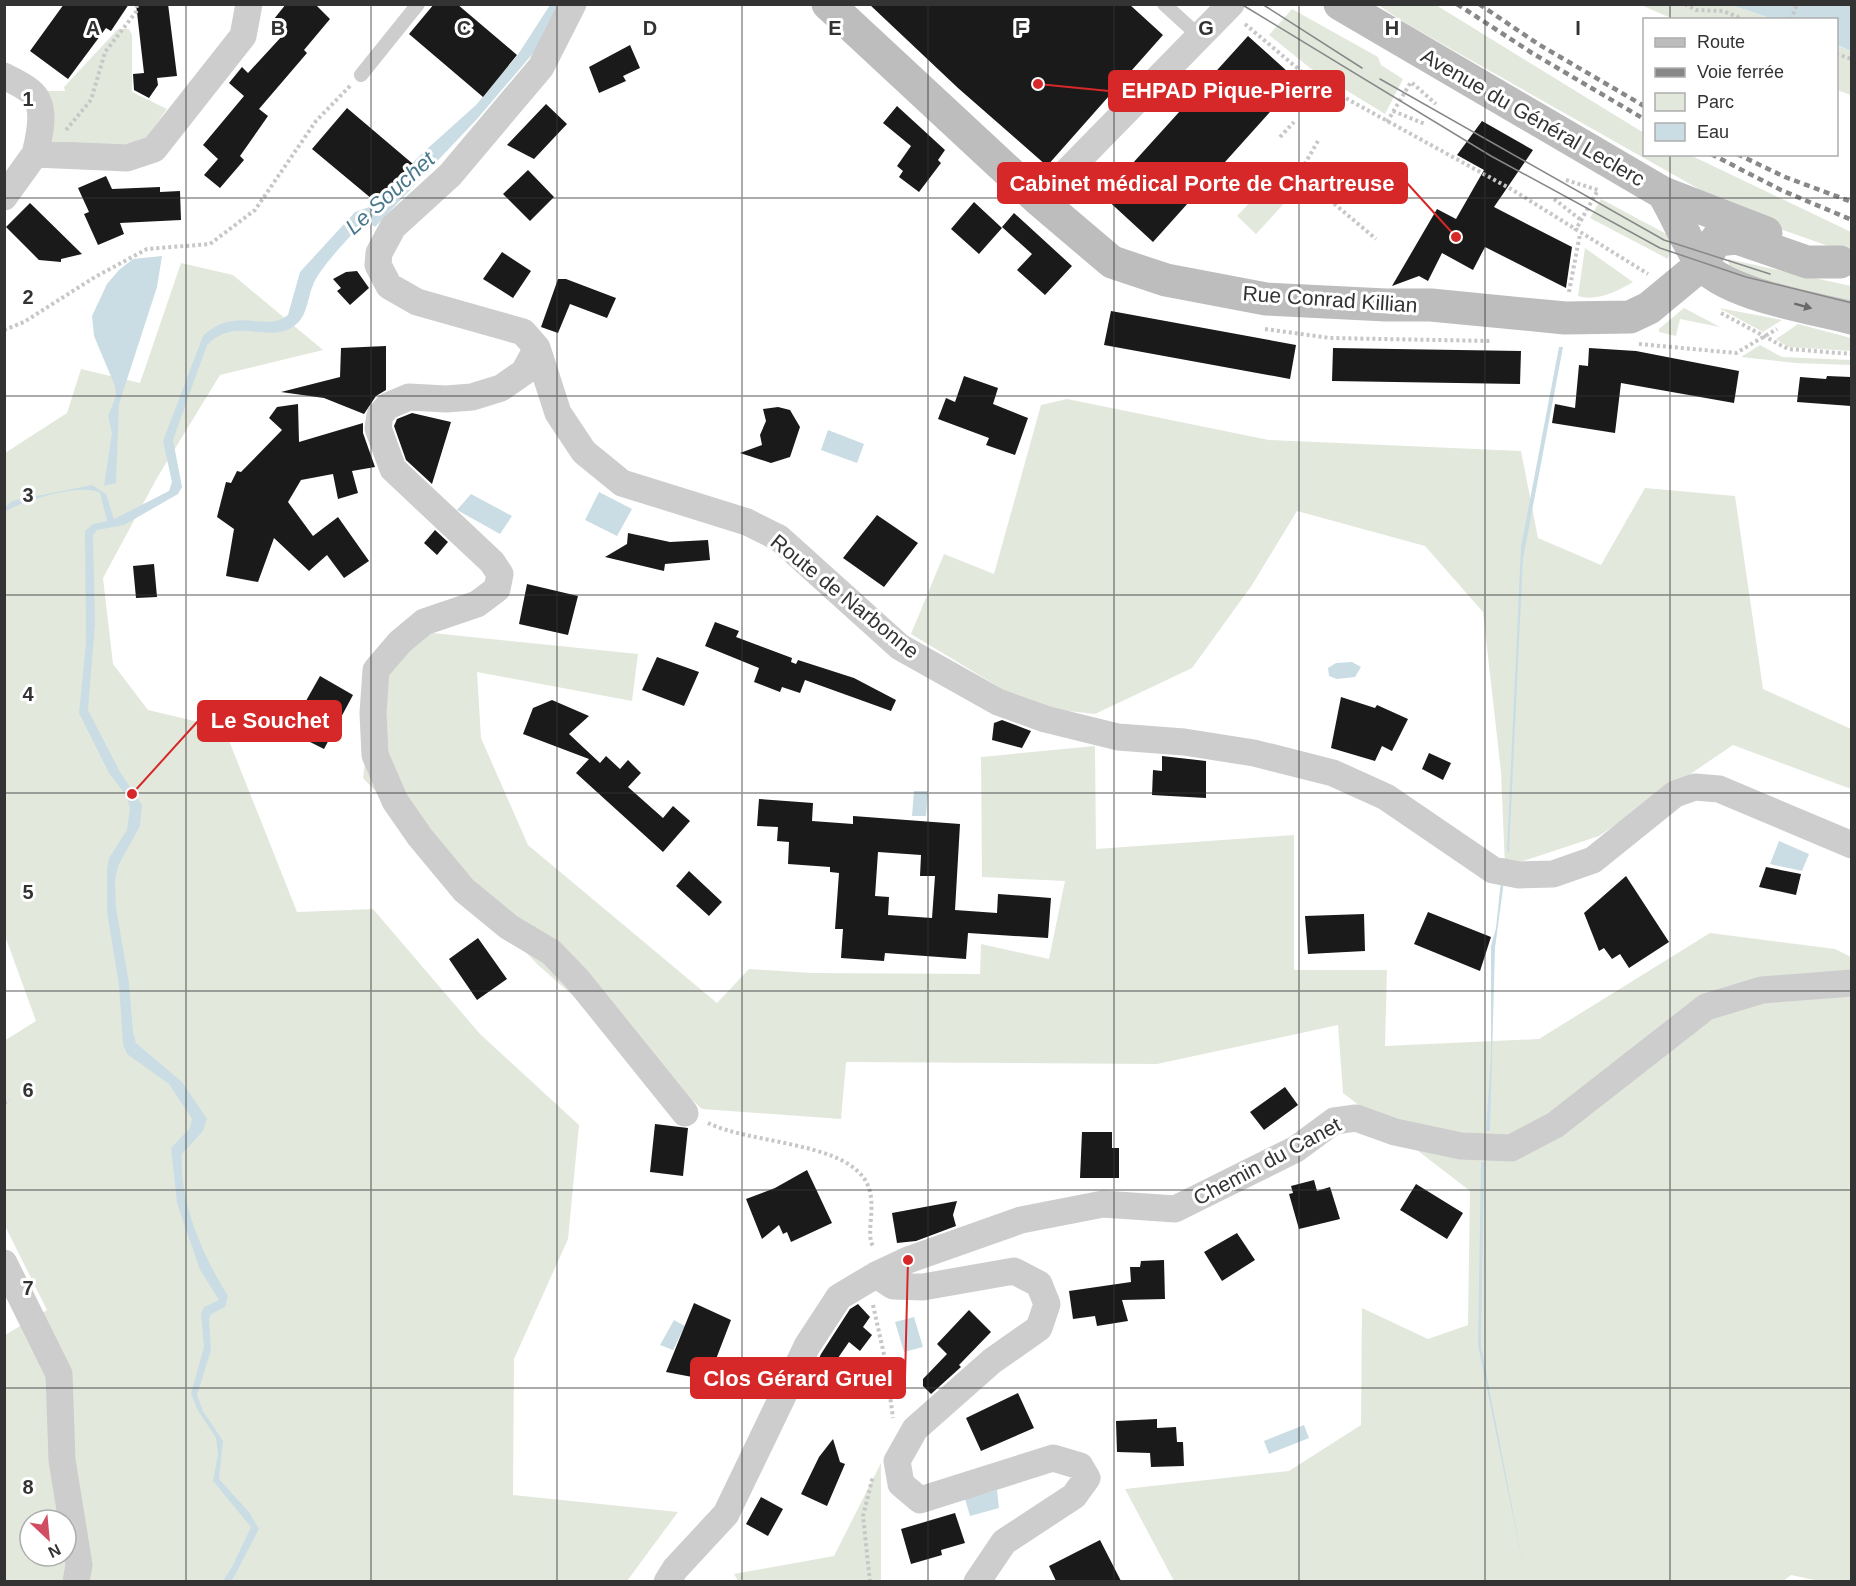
<svg xmlns="http://www.w3.org/2000/svg" width="1856" height="1586" viewBox="0 0 1856 1586" font-family="Helvetica,sans-serif">
<style>
.green{fill:#e3e8dd;fill-rule:evenodd}
.water{fill:#cadde4}
.building{fill:#1a1a1a;fill-rule:evenodd}
.lines{fill:none;stroke-linecap:round;stroke-linejoin:round}
.path{stroke:#c7c7c7;stroke-width:4;stroke-dasharray:3 3;stroke-linecap:butt}
.lane{stroke:#cdcdcd;stroke-width:14}
.street{stroke:#cdcdcd;stroke-width:27}
.secondary{stroke:#bdbdbd;stroke-width:33}
.tram{stroke:#888;stroke-width:1.5}
.rail{stroke:#888;stroke-width:4.5;stroke-dasharray:6 4.5;stroke-linecap:butt}
.oneway{fill:#6a6a6a}
.grid{fill:none;stroke:#333;stroke-width:1.5;stroke-opacity:0.55}
.labels{text-anchor:middle;dominant-baseline:central;stroke-width:6;stroke-linejoin:round;paint-order:stroke}
.street-label{font-size:21px;fill:#333;stroke:#fff}
.water-label{font-size:22px;font-style:italic;fill:#49778c;stroke:#fff}
.grid-label{font-size:20px;text-anchor:middle;font-weight:bold;fill:#333;stroke:#fff;stroke-width:6;stroke-linejoin:round;paint-order:stroke}
.leader{fill:none;stroke:#d62828;stroke-width:2}
.callout-dot{fill:#d62828;stroke:#fff;stroke-width:2}
.callout{fill:#d62828;stroke:#d62828;stroke-width:2}
.callout-label{font-size:22px;text-anchor:middle;font-weight:bold;fill:#fff}
</style>
<rect width="100%" height="100%" fill="#fff"/>
<path class="green" d="M1378 5H1436L1644 133V154L1690 155 1851 232V254L1752 219 1407 24Z
M1641 5H1731L1773 19H1673Z
M1292 9 1378 57 1381 65 1403 79 1385 114 1310 68 1269 35Z
M118 29H129L132 35V92L167 109 146 139 133 146 46 150 48 91H65L64 87Z
M1836 45 1851 51V95L1837 90Z
M1272 179 1291 196 1256 234 1237 216Z
M1601 199 1672 237 1668 259 1590 218Z
M1585 248 1633 282C1618 291 1596 302 1578 296Z
M1728 259 1851 286V310L1730 269Z
M181 263 233 275 323 350 220 375 157 478 103 578 113 664 148 710 224 728 297 912 373 909 480 1034 579 1125 568 1239 514 1359 513 1495 678 1512 627 1581H5V1335L47 1310 5 1226 4 1041 36 1021 4 933 5 453 67 413 81 369 140 383ZM30 1520H66V1556H30Z
M1684 308 1720 327 1680 319 1676 336 1659 332V329Z
M1719 308 1782 320 1763 332Z
M1798 324 1851 338V351L1788 347 1776 339Z
M1760 345 1782 357 1851 360V365L1795 363 1741 357Z
M1067 399 1269 440 1521 451 1538 538 1601 565 1645 488 1735 496 1763 689 1851 729V789L1733 745 1599 836 1505 867 1501 772 1483 612 1425 546 1297 511 1252 585 1192 668 1095 714 1032 707 911 634 944 554 994 574 1041 405Z
M423 632 638 654 632 701 477 672 481 738 528 845 717 1003 749 969 811 973 980 974 981 944 1049 959 1065 881 982 877 981 757 1095 746 1096 849 1294 835V970H1387L1385 1046 1539 1039 1710 933 1835 949 1851 957V1581H1819L1791 1575 1782 1582 1174 1581 1125 1489 1289 1471 1361 1425 1362 1308 1428 1339 1468 1325 1470 1191 1343 1093 1338 1025 1157 1064 846 1062 841 1119 702 1109 537 964 363 778 376 670Z
M881 1463V1581H738L734 1574 834 1556Z"/>
<path class="water" d="M550 5H565L552 31 477 119 375 227 365 220C352 235 319 268 313 285 307 299 308 316 294 326 267 345 237 315 207 345L173 440 182 487 178 494 124 525 97 530 93 535 95 624 88 710 120 772 142 805 140 826 118 866 115 880 116 908 129 983 133 1032 136 1043 182 1082 207 1119 203 1131 182 1154C179 1202 203 1256 228 1296L225 1307 211 1314 209 1319 211 1350 197 1395 203 1411 223 1441 219 1479 249 1512 259 1529 234 1577 230 1581H223L232 1567 251 1527 213 1481 218 1454 216 1438 197 1409 191 1393 204 1347 201 1313 204 1307 219 1300 200 1270 177 1203 171 1148 190 1128 192 1119 169 1084 127 1054 123 1044 119 985 107 912V868L109 858 127 830 130 808 127 797 109 773 79 713 86 643 85 531 93 524 107 521 100 493C83 482 20 501 5 512V507L12 501 92 485 106 494 114 519 169 491 172 482 163 441 203 336C237 304 264 334 288 315L300 272 355 212 378 204 417 158 476 105 517 56Z
M1731 5H1851V51L1837 45 1836 20 1773 19Z
M162 256 157 287 119 404 116 483 104 486 112 433 108 416 116 396 115 386 94 336 92 316 107 284 119 270 133 259Z
M1559 347H1563L1523 559 1509 852 1507 851 1521 547Z
M828 430 864 444 857 463 821 450Z
M599 492 632 509 617 536 585 520Z
M471 494 512 516 500 534 457 510Z
M1352 662 1361 667 1355 677 1337 679 1329 676 1328 668 1336 663Z
M914 791H928L926 816H912Z
M1779 841 1809 854 1802 871 1770 864Z
M1501 881H1504L1495 948 1490 1131H1486L1491 1054V946L1496 928Z
M1481 1162H1484L1481 1346 1525 1574 1478 1345Z
M914 1317 923 1347 904 1352 895 1322Z
M674 1320 685 1326 673 1350 660 1345Z
M1304 1425 1309 1438 1269 1454 1264 1441Z
M997 1490 999 1508 970 1516 965 1499Z"/>
<path class="building" d="M64 4H129L111 31 106 28 68 79 30 51Z
M136 4H168L177 76 157 78 158 85 149 98 134 90 133 74 144 73Z
M286 4H315L330 19 304 50 307 53 259 109 268 116 240 156 244 160 220 188 204 175 218 159 203 145 244 96 229 83 242 67 248 73 283 35 270 24Z
M434 4H457L517 55 483 97 409 34Z
M869 4H1129L1163 35 1047 166 958 88Z
M1248 36 1298 81 1153 242 1103 196Z
M630 45 640 68 623 76 626 81 599 93 589 67Z
M546 104 567 124 534 159 507 145Z
M897 106 945 150 938 160 941 163 919 192 899 177 903 171 897 166 911 146 883 123Z
M347 108 413 164 378 204 312 149Z
M1482 121 1533 150 1494 207 1572 247 1566 288 1485 247 1473 270 1442 253 1428 281 1419 276 1392 286 1437 209 1456 219 1484 170 1457 155Z
M528 170 554 197 530 221 503 194Z
M106 176 112 189 160 187V192L180 191 181 220 120 223 124 234 98 245 84 214 89 212 78 188Z
M974 202 1002 228 979 254 951 229Z
M30 203 82 254 61 259V262L39 260 6 227Z
M1014 213 1072 266 1045 295 1017 270 1032 254 1002 227Z
M502 252 531 271 513 298 483 279Z
M357 271 369 288 350 305 337 291 341 288 333 279 346 272Z
M558 279H566L616 298 607 318 570 304 558 333 541 327Z
M1111 311 1296 345 1290 379 1104 345Z
M386 346V390L376 396 364 414 324 398 281 392 340 377 341 348Z
M1333 348 1521 351 1520 384 1332 381Z
M1589 348 1636 351 1739 371 1734 403 1621 383 1615 433 1552 423 1555 404 1575 408 1579 365 1588 366Z
M964 376 998 388 993 404 1028 418 1015 455 986 445 989 438 938 419 946 398 955 402Z
M1827 376 1851 377V406L1797 402 1800 377 1826 379Z
M298 404 299 442 363 423V433L375 467 352 471 358 493 338 499 333 474 301 480 288 502 313 536 338 517 369 561 344 578 327 555 309 571 274 538 258 582 226 576 234 529 217 517 226 482 231 483 237 471 241 472 282 430 269 418 277 407Z
M778 407 790 410 800 427 790 457 771 463 740 453 762 445 760 435 766 421 763 409Z
M412 413 451 422 432 484 406 460 394 426 397 419Z
M877 515 918 543 884 587 843 558Z
M435 530 448 542 437 555 424 543Z
M628 533 670 542 708 540 710 560 665 564 664 571 605 557 627 544Z
M154 564 157 597 136 598 133 566Z
M527 584 578 596 568 635 519 624Z
M715 622 739 631 736 637 792 658 791 662 796 664 798 660 854 678 896 700 891 711 805 680 800 693 782 687 780 692 754 682 759 668 705 646Z
M657 657 699 672 684 706 642 690Z
M320 676 353 695 324 749 280 727 287 709 298 715Z
M1341 697 1375 708 1377 705 1408 719 1392 751 1382 746 1375 761 1331 748Z
M552 700 589 716 569 734 600 763 606 756 620 769 628 760 641 773 628 787 663 818 673 806 690 821 663 852 576 773 589 759 523 734 533 708Z
M1002 720 1031 731 1022 748 992 740 994 723Z
M1429 753 1451 763 1443 780 1422 769Z
M1162 756 1206 761V798L1152 795 1153 770 1162 771Z
M759 799 813 803 812 821 853 824V816L960 824 955 910 997 913 998 894 1051 898 1048 938 968 933 966 959 885 953 884 961 841 958 843 929H835L839 873 830 872V867L788 864 789 842 777 841 778 827 757 826ZM878 852 921 855 920 876H935L932 918 888 915 889 897 875 896Z
M1766 867 1801 874 1796 895 1759 887Z
M689 871 722 902 709 916 676 886Z
M1626 876 1669 942 1629 968 1620 954 1612 959 1604 948 1599 951 1584 913Z
M1428 912 1491 937 1480 971 1414 944Z
M1364 914 1365 951 1308 954 1305 916Z
M478 938 507 979 477 1000 449 959Z
M1285 1087 1298 1105 1264 1130 1250 1112Z
M655 1124 688 1128 683 1176 650 1172Z
M1082 1132H1112V1148H1119V1178H1080Z
M807 1170 832 1223 791 1242 787 1232 783 1234 779 1225 762 1239 746 1199 775 1188Z
M1314 1180 1317 1191 1330 1187 1340 1219 1299 1229 1289 1194 1293 1193 1291 1186Z
M1416 1184 1463 1213 1447 1239 1400 1210Z
M957 1201 953 1215 956 1226 916 1241 897 1243 892 1213Z
M1237 1233 1255 1260 1222 1281 1204 1252Z
M1164 1260 1165 1299 1122 1300 1128 1321 1097 1326 1095 1316 1073 1319 1069 1291 1131 1282 1130 1267H1140L1141 1261Z
M694 1303 731 1320 708 1380 666 1372Z
M858 1304 870 1317 863 1327 872 1335 860 1351 849 1342 820 1384 810 1377 821 1354 850 1309Z
M969 1310 991 1332 959 1365 961 1367 931 1394 923 1386V1379L947 1354 937 1344Z
M1018 1393 1034 1428 981 1451 966 1418Z
M1157 1419V1428L1176 1427 1177 1442H1183L1184 1466 1151 1467 1150 1453 1117 1452 1116 1421Z
M833 1439 840 1462 845 1464 827 1506 801 1494 819 1457Z
M761 1497 783 1509 768 1536 746 1524Z
M955 1513 965 1543 941 1550 942 1555 911 1564 901 1529Z
M1100 1540 1121 1581H1056L1049 1566Z"/>
<g class="lines">
<path class="path" d="M1685 4 1696 10 1723 11 1745 20
M1791 20 1797 4
M1245 24 1309 78 1511 189 1648 274
M1836 54 1852 59
M1393 111 1425 124
M1387 122 1411 82 1436 104
M66 130 91 100 105 52 136 12 137 4
M1280 137 1294 122
M1318 141 1299 174 1376 239
M1566 180 1598 190 1575 231
M1554 199 1581 220
M1569 292 1580 234
M1721 313 1788 349 1852 354
M1265 329 1330 338 1490 341
M4 330 24 322 95 277 147 249 210 244 255 210 316 121 350 86
M1639 344 1736 353 1777 329
M4 1103 10 1101
M708 1123C749 1143 837 1142 863 1177 881 1200 863 1233 874 1248
M873 1305 885 1359 893 1418
M870 1582 863 1516 873 1476"/>
<path class="lane" d="M1164 4 1199 36
M361 75 418 4"/>
<path class="street" d="M573 4 541 67 450 175 393 227 379 253 378 265 389 286 417 302 523 332 537 348 558 413 584 452 622 483 747 522 779 538 900 647 998 702 1045 719 1118 737 1184 742 1254 753 1333 773 1386 797 1493 870 1519 875 1553 874 1593 860 1675 794 1695 787 1719 789 1852 845
M4 76C13 81 26 86 33 94 47 108 39 138 35 154
M4 197 35 154 127 158 154 149 243 36 249 4
M1039 200 1231 4
M537 348 524 372 501 388 472 397 446 399 409 397 388 406 380 415 378 428 393 469 492 562 500 574 497 589 477 604 424 622 400 642 376 670 373 713 375 755 395 801 420 837 464 890 509 927 551 952 577 979 685 1113
M4 1263 59 1374 62 1460 79 1565 76 1582
M876 1275 893 1286 923 1287 1014 1271 1039 1284 1047 1304 1039 1328 992 1361 915 1429 897 1461 901 1484 920 1500 1053 1458 1080 1466 1087 1478 1074 1496 1004 1542 977 1582
M667 1582 675 1569 726 1514 807 1346 839 1297 876 1275 908 1260 1021 1220 1103 1204 1175 1209 1296 1149 1334 1121 1356 1118 1395 1132 1461 1146 1511 1148 1555 1125 1706 1007 1762 990 1852 983"/>
<path class="secondary" d="M828 4 1039 200 1112 262 1166 280 1266 299 1386 305H1431L1565 318 1630 317 1649 308 1702 264 1716 240 1737 238 1807 262H1840
M1340 4 1663 193 1766 233
M1663 193C1677 216 1686 241 1701 263 1723 294 1814 308 1852 318"/>
<path class="tram" d="M1241 4 1491 156 1660 248 1746 277 1852 303
M1262 4 1362 68
M1380 79 1664 240 1770 274"/>
<path class="rail" d="M1457 4 1532 53 1644 119
M1479 4 1538 44 1644 106
M1711 154 1781 190 1852 220
M1737 154 1785 177 1852 202"/>
</g>
<defs><path id="oneway-solid" d="M-6-.8H1V-3.2L6.5 0L1 3.2V.8H-6Z" transform="scale(1.5)"/></defs>
<use class="oneway" href="#oneway-solid" transform="translate(1803 306) rotate(15)"/>
<path class="grid" d="M186 4V1582M371 4V1582M557 4V1582M742 4V1582M928 4V1582M1114 4V1582M1299 4V1582M1485 4V1582M1670 4V20M1670 154V1582M4 198H1852M4 396H1852M4 595H1852M4 793H1852M4 991H1852M4 1190H1852M4 1388H1852"/>
<g class="labels">
<g class="street-label">
<text transform="translate(1533 117) rotate(30)">Avenue du Général Leclerc</text>
<text transform="translate(1330 299) rotate(4)">Rue Conrad Killian</text>
<text transform="translate(845 596) rotate(39)">Route de Narbonne</text>
<text transform="translate(1267 1161) rotate(-28)">Chemin du Canet</text>
</g>
<g class="water-label">
<text transform="translate(390 193) rotate(-42)">Le Souchet</text>
</g>
</g>
<g class="grid-label">
<text x="93" y="35">A</text>
<text x="278" y="35">B</text>
<text x="464" y="35">C</text>
<text x="650" y="35">D</text>
<text x="835" y="35">E</text>
<text x="1021" y="35">F</text>
<text x="1206" y="35">G</text>
<text x="1392" y="35">H</text>
<text x="1578" y="35">I</text>
<text x="28" y="106">1</text>
<text x="28" y="304">2</text>
<text x="28" y="502">3</text>
<text x="28" y="701">4</text>
<text x="28" y="899">5</text>
<text x="28" y="1097">6</text>
<text x="28" y="1295">7</text>
<text x="28" y="1494">8</text>
</g>
<path class="leader" d="M1038 84L1109 91M1456 237L1407 183M132 794L198 721M908 1260L905 1378"/>
<g class="callout-dot">
<circle cx="1038" cy="84" r="6"/>
<circle cx="1456" cy="237" r="6"/>
<circle cx="132" cy="794" r="6"/>
<circle cx="908" cy="1260" r="6"/>
</g>
<g class="callout">
<rect x="1109" y="71" width="235" height="40" rx="6"/>
<rect x="998" y="163" width="409" height="40" rx="6"/>
<rect x="198" y="701" width="143" height="40" rx="6"/>
<rect x="691" y="1358" width="214" height="40" rx="6"/>
</g>
<g class="callout-label">
<text x="1227" y="98">EHPAD Pique-Pierre</text>
<text x="1202" y="191">Cabinet médical Porte de Chartreuse</text>
<text x="270" y="728">Le Souchet</text>
<text x="798" y="1386">Clos Gérard Gruel</text>
</g>
<rect width="1856" height="1586" fill="none" stroke="#333333" stroke-width="12"/>
<rect x="1643" y="18" width="195" height="138" fill="#ffffff" stroke="#adadad" stroke-width="1.5"/>
<rect x="1655" y="38" width="30" height="9" fill="#bdbdbd" stroke="#adadad" stroke-width="1.5"/>
<text x="1697" y="48" font-size="18" fill="#333333">Route</text>
<rect x="1655" y="68" width="30" height="9" fill="#888888" stroke="#adadad" stroke-width="1.5"/>
<text x="1697" y="78" font-size="18" fill="#333333">Voie ferrée</text>
<rect x="1655" y="93" width="30" height="18" fill="#e3e8dd" stroke="#adadad" stroke-width="1.5"/>
<text x="1697" y="108" font-size="18" fill="#333333">Parc</text>
<rect x="1655" y="123" width="30" height="18" fill="#cadde4" stroke="#adadad" stroke-width="1.5"/>
<text x="1697" y="138" font-size="18" fill="#333333">Eau</text>
<g transform="translate(48 1538) rotate(154)"><circle r="28" fill="#ffffff" stroke="#adadad" stroke-width="1.5"/>
<path d="M0-4.5L10 22L0 15L-10 22Z" fill="#d14d61"/>
<text y="-9" font-size="16" font-weight="bold" text-anchor="middle" fill="#333333">N</text>
</g>
</svg>
